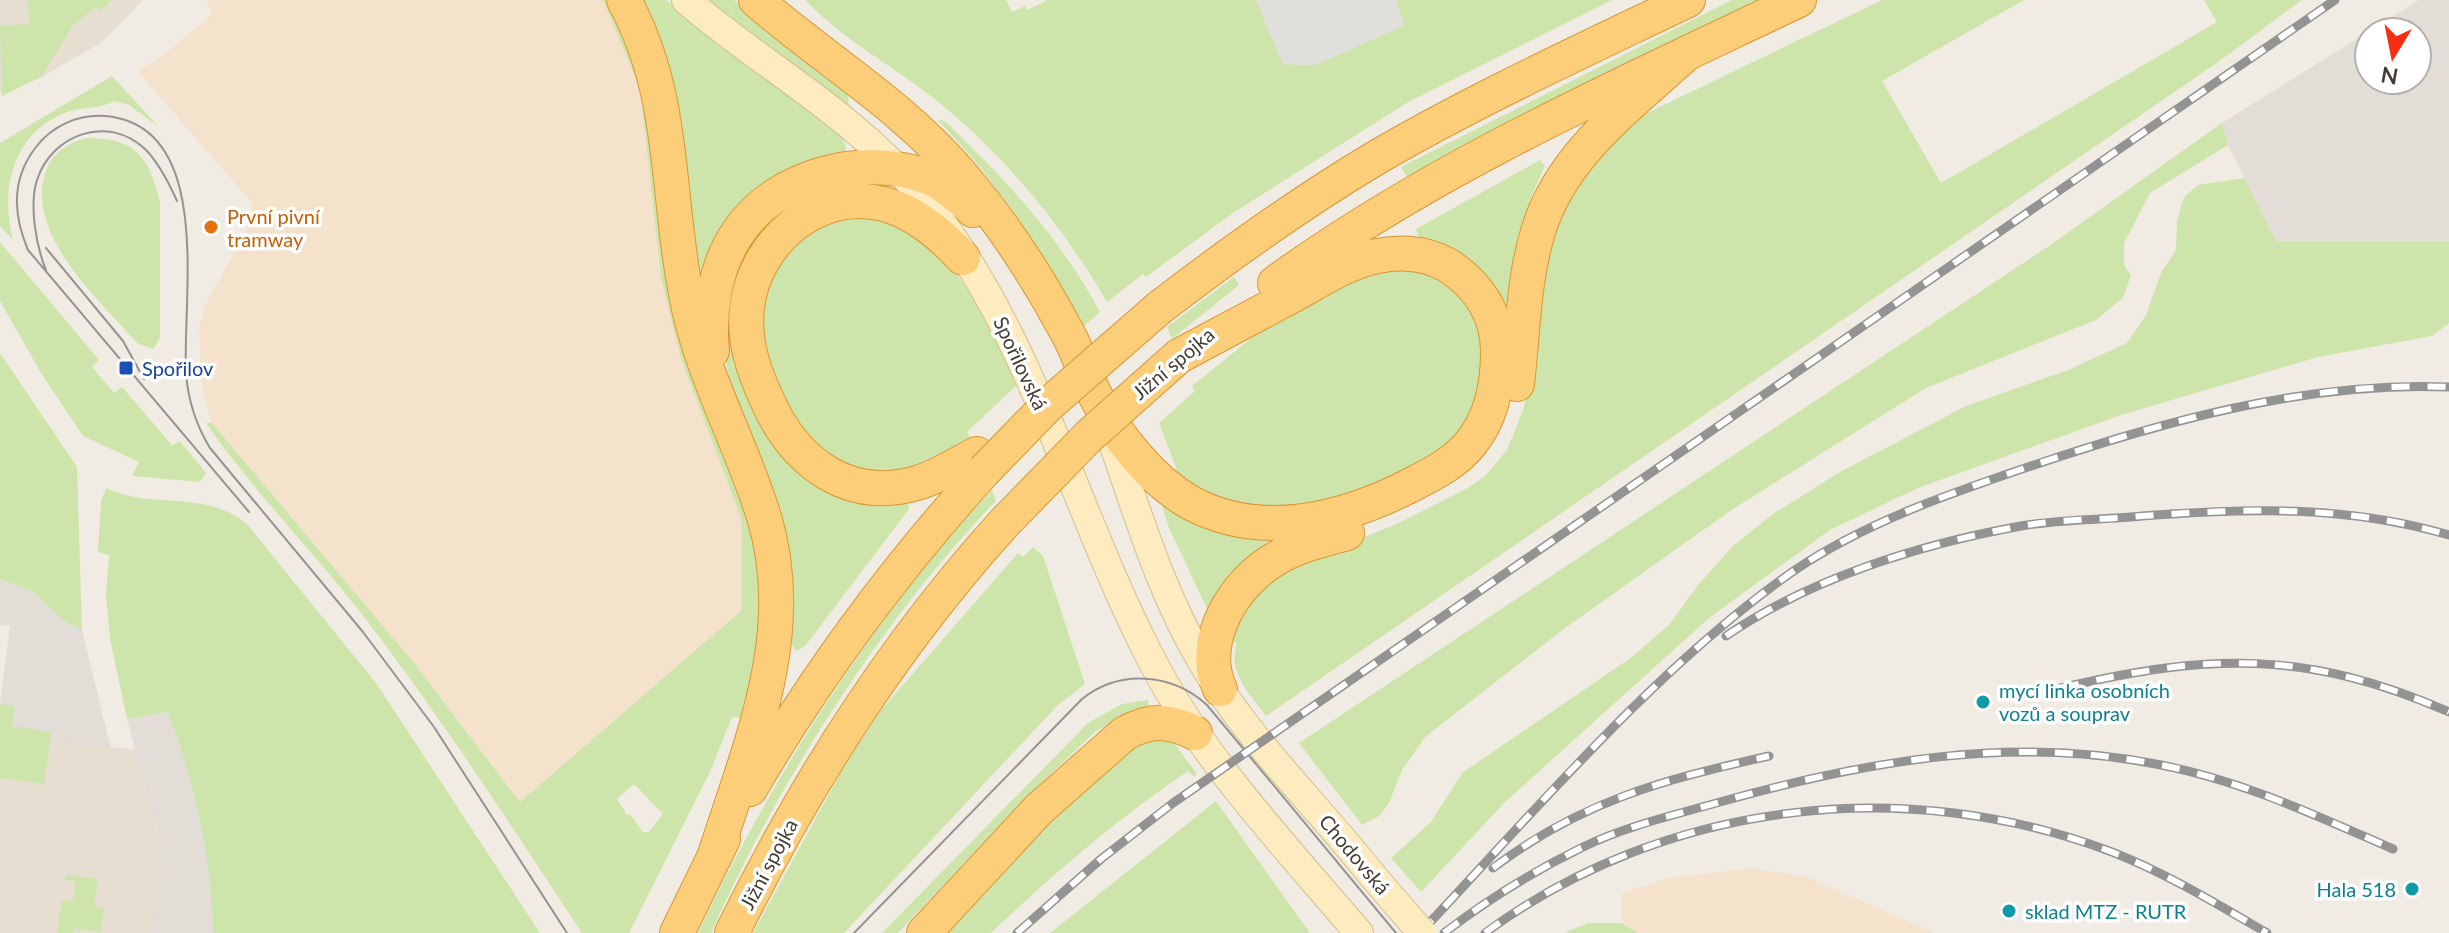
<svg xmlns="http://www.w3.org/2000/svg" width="2449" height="933" viewBox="0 0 2449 933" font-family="Lato,sans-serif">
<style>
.residential{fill:#e5ded1}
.commercial{fill:#f4e2cd}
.industrial{fill:#e3ddd8;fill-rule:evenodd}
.green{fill:#cde5ab;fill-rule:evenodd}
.parking{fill:#e1dfdb}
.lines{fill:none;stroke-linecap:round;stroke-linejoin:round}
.secondary-casing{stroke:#d1be93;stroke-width:30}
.trunk-casing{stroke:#da9633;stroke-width:36}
.secondary{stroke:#feecc0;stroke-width:28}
.trunk{stroke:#fcce7a;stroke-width:34}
.tram{stroke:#939393;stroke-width:2}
.rail-casing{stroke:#939393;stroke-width:9}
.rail{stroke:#fff;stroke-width:6;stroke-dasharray:18;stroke-linecap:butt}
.secondary-bridge-casing{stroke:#d1be93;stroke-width:30;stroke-linecap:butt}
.trunk-bridge-casing{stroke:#da9633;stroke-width:36;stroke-linecap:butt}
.secondary-bridge{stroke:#feecc0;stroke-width:28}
.trunk-bridge{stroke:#fcce7a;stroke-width:34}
.food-dot{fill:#e8710a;stroke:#fff;stroke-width:3}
.transit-dot{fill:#1a4fb4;stroke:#fff;stroke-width:3}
.culture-dot{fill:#0f9aa8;stroke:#fff;stroke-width:3}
.labels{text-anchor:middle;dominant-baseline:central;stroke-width:7;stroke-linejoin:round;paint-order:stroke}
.food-label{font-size:20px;fill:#c56008;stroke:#fff;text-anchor:start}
.street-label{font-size:20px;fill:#423c33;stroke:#fff}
.transit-label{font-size:20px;fill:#164399;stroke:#fff;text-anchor:start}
.culture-label{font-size:20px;fill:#0d838f;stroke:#fff;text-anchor:start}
</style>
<rect width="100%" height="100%" fill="#f1ece3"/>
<path class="residential" d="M0 0H143L101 43 41 77 0 93Z
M0 704 51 739 135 750 162 853 150 933H0Z"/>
<path class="commercial" d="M207 0H603L610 12 640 88 661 278 741 518 742 611 520 802 410 658 212 423 202 390 199 327 206 303 252 220V203L137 71 159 59 211 15Z
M1752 868 1807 877 1935 933H1638L1622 923V893L1668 878Z"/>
<path class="industrial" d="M2419 0H2449V242H2276L2228 145 2222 123ZM2369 32H2417V80H2369Z
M0 579 32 591 64 621 82 630 111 749 50 739 51 732 12 726 0 704 10 626 0 625Z
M168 712 191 774 211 872 213 933H150L162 852 127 719Z"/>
<path class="green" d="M28 0H112L100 11 96 7 74 24 41 77 2 96 0 26 29 24Z
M603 0H608L635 61 736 478C751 529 768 580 761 634 758 662 749 691 743 718L732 717 710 772 629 933H582C511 826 442 718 364 617 313 551 254 492 206 423H212L410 658 520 802 741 611V518L681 358 661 278 640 88ZM634 784 663 814 649 832H643L630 814 627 815 617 799Z
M639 0H666L842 138 846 147 844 153 704 273 697 266 682 125 672 82Z
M707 0H734L849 89 848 110Z
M805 0H1006L1012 12 1025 6 1028 10 1047 0H1256L1283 64 1315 65 1404 25 1395 0H1612L1405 104 1233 213 1146 277 1143 274 1107 302C1062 225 1003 153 932 97 891 65 841 38 805 0Z
M1732 0H1759L1407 177 1401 167Z
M1882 0H2024L1882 81 1941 183 2217 22 2204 0H2302L2221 60 1266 716C1250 694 1227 673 1237 644L1230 640 1248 603 1276 574 1401 522 1466 489 1484 477 1507 450 1524 407 1528 384 1543 258 1567 188 1641 116Z
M112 76 159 127 129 105 114 101C99 110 81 106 65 113 12 134 0 190 13 240L0 226V143Z
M937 120 945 121C1006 180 1060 237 1100 312L1084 326C1043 253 997 179 937 120Z
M2222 123 2228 145 2150 193 2124 243V265L2131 275 2123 298 2096 320 1926 388 1733 509 1565 628 1425 737 1402 770 1389 803 1379 816 1362 825 1299 743 2049 246Z
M87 138C136 138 149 157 160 202V337L154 349 138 344C101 302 23 233 46 171 53 152 68 143 87 138Z
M1540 160 1545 166C1523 210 1515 249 1512 297L1509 303 1503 304 1446 251 1418 236 1416 229Z
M2244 178 2277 242H2449V323L2432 336 2318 357 2121 415 1918 488 1830 530 1709 618 1504 803 1421 892 1391 858 1431 822 1462 773 1632 657 1670 624 1698 585 1733 546 1773 514 1840 472 1966 406 2068 370 2127 343 2146 315 2161 273 2176 250 2177 220 2184 197 2198 185Z
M816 189 763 233 754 410 908 503 909 509 806 645 796 651 789 640 723 349 729 277 754 229Z
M867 214C959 247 977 303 1018 384L967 432 971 439C942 458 917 471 881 473 771 480 690 238 867 214Z
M0 242 99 360 92 367 114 393 122 387 172 445 180 441 206 473 200 482 132 476 139 462 83 436 41 373 0 301Z
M1369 270H1415L1435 278 1464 299 1483 332 1480 396 1453 443 1385 483 1294 512 1227 504 1171 474 1176 468 1159 423 1195 391 1192 386 1280 315Z
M1234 277 1239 285 1172 339 1167 327Z
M0 353 77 467 82 630 64 621 32 591 0 579Z
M106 488C155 511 203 488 247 524L376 683 540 933H213C211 854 196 787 168 712L127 719 110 639 106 595 109 555 98 552 101 501Z
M992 490 996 501C883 618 777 784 711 933H698C775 772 870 622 992 490Z
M1159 496 1268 540 1209 613 1169 528Z
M1033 547 1043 556 1085 684 1057 706 844 933H753L846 763 882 709 1018 553 1023 557Z
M1148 700 1149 708 1125 715 1096 731 1024 799 898 933H882L1088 723 1122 704Z
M0 704 15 706 12 726 51 732 44 784 0 778Z
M1168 735 1197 774 1194 777 1188 771C1117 819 1053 874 991 933H940L1033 833 1131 747Z
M1216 801 1310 933H1050Z
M66 875 98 879 94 906 104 908 101 932 74 928 72 933H57L62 900 73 901 75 882 65 880Z
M1588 923H1622L1638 933H1564Z"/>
<path class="parking" d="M1256 0H1395L1405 25 1315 65 1283 64Z"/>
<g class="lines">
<defs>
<path id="secondary" d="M686 0C763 66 852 113 918 192 1030 326 1070 501 1149 655 1202 759 1284 845 1359 933
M1108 429C1136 507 1159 589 1201 660 1247 739 1315 803 1371 874"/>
<path id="trunk" d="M624 0C676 95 666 192 686 294 700 372 741 442 764 517 800 634 749 747 714 858
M756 0C825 60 905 107 964 178 1003 224 1038 278 1067 332 1078 351 1084 373 1094 393 1115 434 1150 480 1191 503 1262 541 1345 519 1411 485 1433 474 1456 462 1471 443 1492 417 1498 384 1498 352 1498 315 1479 286 1449 266 1427 253 1402 251 1377 256 1348 262 1322 279 1297 293 1257 314 1218 335 1179 356
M963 258C941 235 915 212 884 204 817 187 754 243 747 308 743 341 754 372 768 402 795 462 848 503 917 483 938 477 957 464 977 454
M1275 283C1435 167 1621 85 1799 0
M1159 308C1228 255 1299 204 1374 159 1475 100 1582 51 1688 0
M712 351C708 312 715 267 737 234 776 174 864 153 928 177 945 184 960 197 973 210
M1517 384C1523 334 1523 280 1538 232 1560 156 1629 106 1685 55
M1220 689C1198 641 1234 582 1277 558 1298 545 1324 540 1347 533
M750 789C817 674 895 569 984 471
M677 933 723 839
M732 933C805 784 894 644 1005 522
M924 933 1039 809 1124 734C1150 719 1168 720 1195 733"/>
</defs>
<use href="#secondary" class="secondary-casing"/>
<use href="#trunk" class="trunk-casing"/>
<use href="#secondary" class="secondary"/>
<use href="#trunk" class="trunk"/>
<path class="tram" d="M46 248 123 341 144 379
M46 270C36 246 29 205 37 180 52 134 108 114 145 149 159 163 169 183 177 201
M249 512 28 250C13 215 11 179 36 147 52 126 78 114 105 116 215 125 182 298 186 373 188 400 196 425 210 448L363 632 434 727 567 933
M854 933 1082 699C1120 669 1172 673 1207 705L1396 933"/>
<defs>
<path id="rail" d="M1726 636C1811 578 1921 544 2021 526 2060 519 2102 520 2142 516 2248 508 2346 505 2449 535
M2061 688C2209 653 2307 650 2449 712
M1493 868C1582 801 1662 780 1769 756
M1017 933 1101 859 1173 803 2335 0
M1420 933C1535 811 1657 666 1795 570 1865 523 1943 496 2022 469 2158 423 2303 381 2449 387
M1444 933C1487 900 1534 871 1583 847 1626 826 1674 815 1720 802 1865 761 2012 735 2161 765 2243 781 2317 816 2393 849
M1485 933C1664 801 1905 773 2112 852 2166 873 2217 904 2267 933"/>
</defs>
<use href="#rail" class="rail-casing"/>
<use href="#rail" class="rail"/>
<defs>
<path id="secondary-bridge" d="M1371 874 1422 933"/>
<path id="trunk-bridge" d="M984 471 1048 405 1159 308
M1005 522 1089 436 1179 356"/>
</defs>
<use href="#secondary-bridge" class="secondary-bridge-casing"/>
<use href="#trunk-bridge" class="trunk-bridge-casing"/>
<use href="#secondary-bridge" class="secondary-bridge"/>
<use href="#trunk-bridge" class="trunk-bridge"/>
</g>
<circle class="food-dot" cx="211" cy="227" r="8"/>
<rect class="transit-dot" x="118" y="360" width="16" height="16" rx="4"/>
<g class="culture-dot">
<circle cx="1983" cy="702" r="8"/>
<circle cx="2412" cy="889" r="8"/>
<circle cx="2009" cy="911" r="8"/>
</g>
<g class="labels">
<g class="food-label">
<text x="227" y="216">První pivní<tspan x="227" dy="23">tramway</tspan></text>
</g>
<g class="street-label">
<text transform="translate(1021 363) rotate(65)">Spořilovská</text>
<text transform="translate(1173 363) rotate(-40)">Jižní spojka</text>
<text transform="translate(1355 854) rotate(50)">Chodovská</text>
<text transform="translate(768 864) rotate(-62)">Jižní spojka</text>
</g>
<g class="transit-label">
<text x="142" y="368">Spořilov</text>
</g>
<g class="culture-label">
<text x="1999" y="690">mycí linka osobních<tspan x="1999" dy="23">vozů a souprav</tspan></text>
<text x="2396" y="889" text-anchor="end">Hala 518</text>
<text x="2025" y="911">sklad MTZ - RUTR</text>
</g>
</g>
<g transform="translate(2393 56) rotate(190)"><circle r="38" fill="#ffffff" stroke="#b3b1ad" stroke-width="2"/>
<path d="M0-6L14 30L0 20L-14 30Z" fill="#f72d14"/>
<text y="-12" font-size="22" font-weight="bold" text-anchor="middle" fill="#423c33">N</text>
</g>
</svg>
